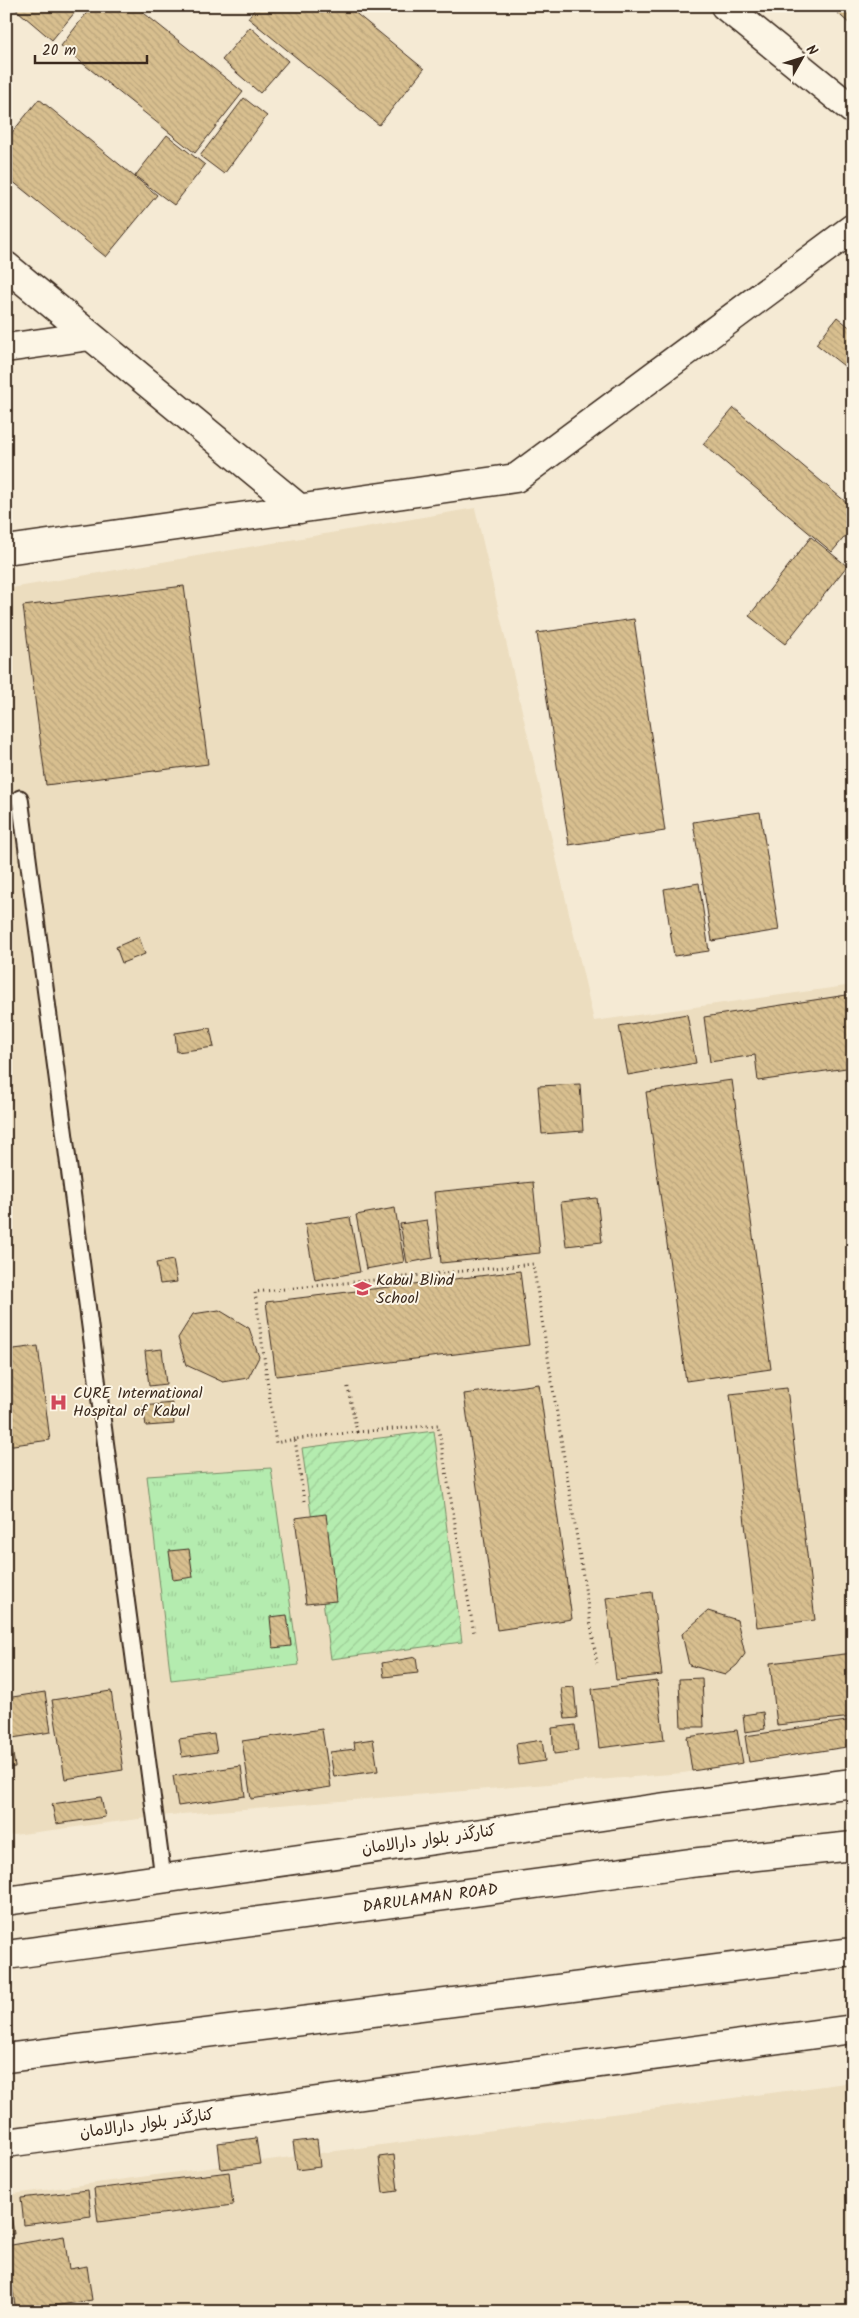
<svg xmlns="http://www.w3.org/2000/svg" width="859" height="2318" viewBox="0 0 859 2318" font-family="Kalam,'Playpen Sans Arabic',sans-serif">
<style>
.built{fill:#ecddbf}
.park{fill:url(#park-tufts);stroke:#788b66}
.garden{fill:url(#garden-furrows);stroke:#788b66}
.building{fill:url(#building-back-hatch);stroke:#3b2a1e}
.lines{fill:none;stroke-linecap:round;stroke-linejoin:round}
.service-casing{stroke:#3b2a1e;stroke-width:19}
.minor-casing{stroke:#3b2a1e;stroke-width:31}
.tertiary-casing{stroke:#3b2a1e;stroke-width:31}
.secondary-casing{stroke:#3b2a1e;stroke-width:31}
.path{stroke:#3b2a1e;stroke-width:3;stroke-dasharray:1 4;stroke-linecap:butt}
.service{stroke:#fcf5e5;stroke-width:15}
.minor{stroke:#fcf5e5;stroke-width:28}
.tertiary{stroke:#fcf5e5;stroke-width:28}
.secondary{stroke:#fcf5e5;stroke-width:28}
.labels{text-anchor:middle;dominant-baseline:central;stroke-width:4;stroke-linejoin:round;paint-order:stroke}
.poi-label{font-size:16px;fill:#3b2a1e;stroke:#fcf5e5;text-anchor:start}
.street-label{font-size:16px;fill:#3b2a1e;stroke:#fcf5e5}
</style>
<defs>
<pattern id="park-tufts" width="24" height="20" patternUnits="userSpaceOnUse" patternTransform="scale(1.25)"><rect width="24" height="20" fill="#b4ecaf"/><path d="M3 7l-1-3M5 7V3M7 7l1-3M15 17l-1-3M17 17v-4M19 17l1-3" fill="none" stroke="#9ccb96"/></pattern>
<pattern id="garden-furrows" width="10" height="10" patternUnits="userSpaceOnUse" patternTransform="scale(1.25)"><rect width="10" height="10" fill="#b4ecaf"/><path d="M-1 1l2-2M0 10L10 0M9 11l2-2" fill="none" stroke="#9ccb96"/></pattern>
<pattern id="building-back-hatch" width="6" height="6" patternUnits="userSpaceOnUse" patternTransform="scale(1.25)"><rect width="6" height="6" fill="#d8bf8f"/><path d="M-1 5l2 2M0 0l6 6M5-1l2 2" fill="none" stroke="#baa47b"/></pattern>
</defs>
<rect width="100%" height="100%" fill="#f5ead4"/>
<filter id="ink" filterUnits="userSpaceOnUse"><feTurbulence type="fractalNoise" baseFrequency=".02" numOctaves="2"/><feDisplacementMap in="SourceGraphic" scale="10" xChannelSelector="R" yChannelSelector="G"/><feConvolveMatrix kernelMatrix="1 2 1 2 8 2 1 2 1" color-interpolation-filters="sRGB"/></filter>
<g filter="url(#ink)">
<path class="built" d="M475 508 594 1021 853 985V1746L683 1773 170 1815 6 1836V589Z
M853 2082V2312H6V2195Z"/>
<path class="park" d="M271 1468 299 1665 171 1680 147 1476Z"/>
<path class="garden" d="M434 1431 462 1642 331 1659 302 1448Z"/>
<path class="building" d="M12 6H80L52 40Z
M92 6H135L243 92 195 153 61 46Z
M257 6H347L424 69 379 125 248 18Z
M830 6H853V27Z
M250 27 288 61 260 93 222 60Z
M244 98 267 116 224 174 200 156Z
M39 99 157 195 106 257 6 176V140Z
M167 135 205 165 174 205 135 176Z
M837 317 853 330V373L816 344Z
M734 408 853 508V527L832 552 703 444Z
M811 537 847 566 785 644 749 616Z
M184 586 208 764 46 785 23 606Z
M634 619 665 831 569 845 537 633Z
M760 812 779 930 712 941 693 822Z
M699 883 709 951 674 956 664 889Z
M139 937 145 954 122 963 116 947Z
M853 994V1067L758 1081 755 1055 710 1062 704 1017Z
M687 1014 696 1063 628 1075 619 1026Z
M210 1028 214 1047 177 1052 175 1033Z
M732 1080 771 1369 686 1381 646 1092Z
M580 1084 583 1131 542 1134 538 1086Z
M533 1182 540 1253 441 1263 434 1192Z
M597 1198 602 1242 566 1246 561 1202Z
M395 1208 404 1262 366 1269 356 1215Z
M350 1217 360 1272 315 1280 305 1224Z
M427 1220 433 1258 407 1263 400 1224Z
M173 1260 177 1282 160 1284 156 1263Z
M520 1271 529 1345 276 1376 266 1302Z
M219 1310 249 1328 259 1357 248 1378 223 1382 186 1365 178 1338 193 1314Z
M38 1346 50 1440 6 1446V1350Z
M162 1349 166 1384 149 1386 145 1351Z
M539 1384 572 1619 497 1630 464 1394Z
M787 1388 815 1620 757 1627 730 1394Z
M172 1403 174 1424 146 1426 143 1406Z
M326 1514 336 1601 306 1604 295 1518Z
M189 1549 193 1577 173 1580 169 1551Z
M652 1592 662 1675 616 1680 606 1598Z
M708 1611 737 1620 745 1654 737 1665 725 1675 689 1665 682 1634Z
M287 1615 291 1646 273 1648 270 1617Z
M853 1653V1717L777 1725 770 1663Z
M416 1657 418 1673 384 1677 382 1663Z
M702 1678 704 1727H681L679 1679Z
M657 1681 664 1740 599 1748 592 1689Z
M574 1687 577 1718 565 1719 561 1688Z
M111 1691 123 1770 65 1779 52 1700Z
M45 1692 51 1732 6 1739V1698Z
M763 1712 765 1729 745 1732 743 1715Z
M853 1720V1746L749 1762 745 1736Z
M575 1725 578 1751 554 1754 552 1728Z
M322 1729 331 1787 251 1799 242 1741Z
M737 1730 743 1763 692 1771 687 1737Z
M214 1734 217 1752 182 1757 179 1739Z
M373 1739 378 1771 334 1777 330 1752 355 1749 354 1742Z
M542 1740 545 1761 519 1765 516 1744Z
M12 1748 15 1767 6 1768V1749Z
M241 1766 245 1796 178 1806 173 1776Z
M101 1797 105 1817 56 1824 52 1804Z
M256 2138 260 2164 221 2169 218 2143Z
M317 2139 320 2167 297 2170 293 2142Z
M394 2155 398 2191 383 2193 379 2157Z
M229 2172 233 2205 98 2222 94 2189Z
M88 2190 91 2216 24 2225 21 2198Z
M9 2202 14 2234 6 2235V2203Z
M64 2236 69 2269 87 2266 92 2300 16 2312 6 2246Z"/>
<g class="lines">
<defs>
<path id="service" d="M20 798 163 1877"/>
<path id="minor" d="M6 266 300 509
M6 348 90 336
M6 550 516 478 853 228"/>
<path id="tertiary" d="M725 6 853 110
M6 1901 665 1807 853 1783
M6 2143 853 2029"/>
<g id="secondary">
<path id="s1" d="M6 1955 690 1863 853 1846"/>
<path d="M6 2058 853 1952"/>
</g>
</defs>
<use href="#service" class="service-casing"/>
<use href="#minor" class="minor-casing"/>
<use href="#tertiary" class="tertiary-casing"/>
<use href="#secondary" class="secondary-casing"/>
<path class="path" d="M357 1432 438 1425 474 1633
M295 1439 276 1443 255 1292 533 1264 597 1663
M304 1501 295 1439 357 1432 347 1383"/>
<use href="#service" class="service"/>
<use href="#minor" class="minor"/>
<use href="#tertiary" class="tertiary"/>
<use href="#secondary" class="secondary"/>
</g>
</g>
<defs>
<symbol id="school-bare" viewBox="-9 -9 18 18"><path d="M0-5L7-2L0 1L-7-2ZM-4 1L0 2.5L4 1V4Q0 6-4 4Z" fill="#d1495b" stroke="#fcf5e5" stroke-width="2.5" paint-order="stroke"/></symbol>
<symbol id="hospital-bare" viewBox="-9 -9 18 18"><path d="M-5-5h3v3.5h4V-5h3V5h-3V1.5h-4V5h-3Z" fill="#d1495b" stroke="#fcf5e5" stroke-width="2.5" paint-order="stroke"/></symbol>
</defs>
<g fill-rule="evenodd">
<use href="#school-bare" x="350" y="1276" width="25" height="25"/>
<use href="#hospital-bare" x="46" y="1390" width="25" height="25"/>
</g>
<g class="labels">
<g class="poi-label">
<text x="376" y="1280">Kabul Blind<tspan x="376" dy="18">School</tspan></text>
<text x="73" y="1393">CURE International<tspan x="73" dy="18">Hospital of Kabul</tspan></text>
</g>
<g class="street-label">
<text transform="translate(429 1840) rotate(-8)">کنارگذر بلوار دارالامان</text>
<text stroke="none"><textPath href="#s1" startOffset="428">DARULAMAN ROAD</textPath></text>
<text transform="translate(147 2124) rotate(-8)">کنارگذر بلوار دارالامان</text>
</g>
</g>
<rect width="859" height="2318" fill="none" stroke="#fcf5e5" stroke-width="25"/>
<rect x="12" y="12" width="834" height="2293" fill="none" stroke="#3b2a1e" stroke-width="2" filter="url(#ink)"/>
<g transform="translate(802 58) rotate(51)" stroke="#fcf5e5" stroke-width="4" paint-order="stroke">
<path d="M0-4L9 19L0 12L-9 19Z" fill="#3b2a1e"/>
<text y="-8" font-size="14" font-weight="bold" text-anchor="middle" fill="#3b2a1e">N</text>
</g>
<path d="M35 55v8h112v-8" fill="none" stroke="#3b2a1e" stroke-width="2.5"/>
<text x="42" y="55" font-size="15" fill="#3b2a1e" stroke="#fcf5e5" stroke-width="4" paint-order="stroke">20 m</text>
</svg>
